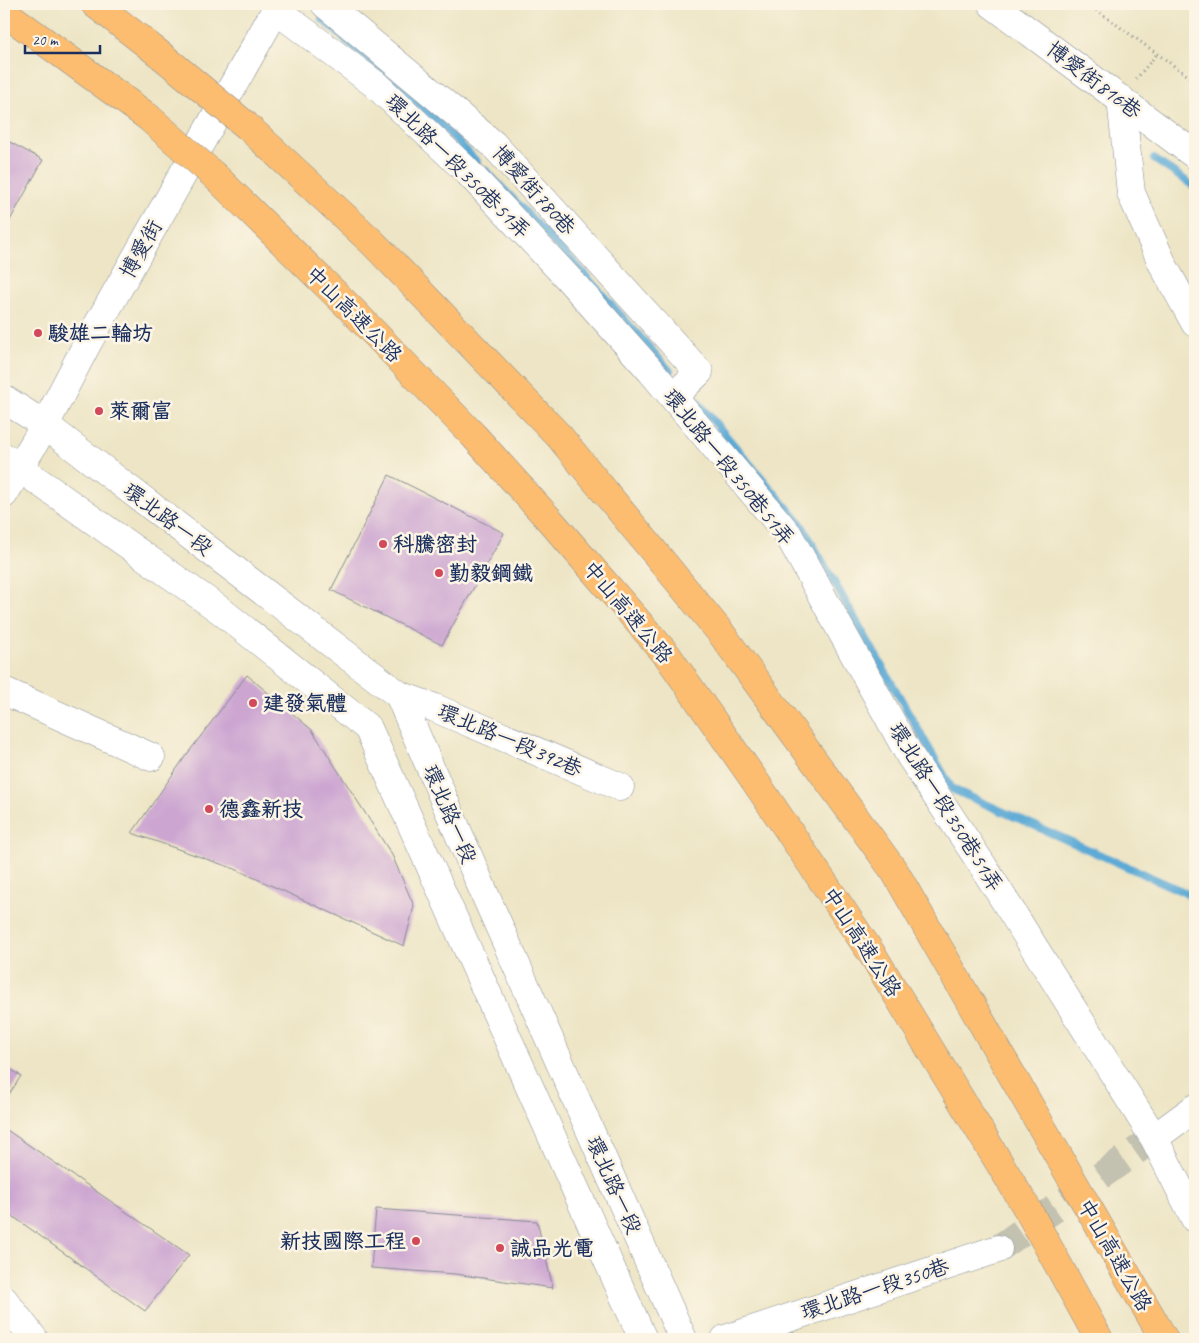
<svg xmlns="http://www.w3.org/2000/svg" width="1199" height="1343" viewBox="0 0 1199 1343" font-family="Caveat,'LXGW WenKai TC',sans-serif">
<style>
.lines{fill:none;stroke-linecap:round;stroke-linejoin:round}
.stream{stroke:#5daad6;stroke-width:8}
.building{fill:#cca5d1}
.minor-tunnel{stroke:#c3c1b0;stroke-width:28;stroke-dasharray:28 14;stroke-linecap:butt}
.minor-casing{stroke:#848a92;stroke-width:29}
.highway-casing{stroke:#848a92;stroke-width:29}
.path{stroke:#848a92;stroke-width:3;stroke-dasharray:1 4;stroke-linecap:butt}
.minor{stroke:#fff;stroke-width:28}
.highway{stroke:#fcbd6f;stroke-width:28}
.highway-bridge-casing{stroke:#848a92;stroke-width:29;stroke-linecap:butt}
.highway-bridge{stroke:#fcbd6f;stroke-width:28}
.poi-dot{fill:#d1495b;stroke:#fcf5e5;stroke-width:2}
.labels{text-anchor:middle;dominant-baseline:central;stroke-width:5;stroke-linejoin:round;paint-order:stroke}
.street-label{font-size:21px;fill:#1b2f5e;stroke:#fcf5e5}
.poi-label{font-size:21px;font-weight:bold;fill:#1b2f5e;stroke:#fcf5e5;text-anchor:start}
</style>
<rect width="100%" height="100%" fill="#fcf5e5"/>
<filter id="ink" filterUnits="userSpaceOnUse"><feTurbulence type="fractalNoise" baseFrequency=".02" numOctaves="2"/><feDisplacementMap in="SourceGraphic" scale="10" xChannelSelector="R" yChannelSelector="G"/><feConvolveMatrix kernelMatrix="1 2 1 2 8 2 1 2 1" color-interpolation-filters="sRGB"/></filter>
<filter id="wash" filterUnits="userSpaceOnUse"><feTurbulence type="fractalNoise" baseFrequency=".0096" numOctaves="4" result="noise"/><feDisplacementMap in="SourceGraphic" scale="20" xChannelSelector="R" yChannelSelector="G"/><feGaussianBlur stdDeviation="1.12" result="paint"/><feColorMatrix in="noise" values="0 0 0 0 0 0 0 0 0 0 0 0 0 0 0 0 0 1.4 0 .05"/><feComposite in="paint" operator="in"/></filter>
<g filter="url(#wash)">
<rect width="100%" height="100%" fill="#ede5c5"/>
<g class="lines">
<path class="stream" d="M322 19 435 118 477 162
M1154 159 1195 187
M485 170 576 265 670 371
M694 398 801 524 952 789 1195 897"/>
</g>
<g id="blocks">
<path class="building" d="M4 139 43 160 8 224 4 222Z
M389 475 504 533 442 645 331 590Z
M247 675 312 730 392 855 414 906 404 946 235 869 132 833 185 757Z
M4 1065 21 1076 4 1102Z
M4 1128 189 1255 145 1311 4 1210Z
M376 1209 537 1221 553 1288 455 1274 371 1268Z"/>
</g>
</g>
<g filter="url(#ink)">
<use href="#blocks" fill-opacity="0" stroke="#848a92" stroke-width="1"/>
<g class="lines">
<path class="minor-tunnel" d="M998 1249 1154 1138"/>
<defs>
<path id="minor" d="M325 4 493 144 699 372 673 397
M992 4 1195 155
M276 10 376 85 464 168 567 277 651 371 788 534 910 756 981 863 1154 1138 1195 1219
M1121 99 1131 193 1163 265 1195 323
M4 399 45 425 399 695 486 897 683 1339
M4 457 220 610 368 728 643 1339
M4 494 45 425 87 344 279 4
M4 691 151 757
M399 695 435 708 620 787
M1154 1138 1195 1108
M4 1300 34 1339
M725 1339 998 1249"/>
<path id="highway" d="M95 4 162 56
M4 12 148 117
M247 126 374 244 559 436 721 633 895 872 1164 1339
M216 177 351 309 474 436 555 526 667 655 755 781 874 957 1028 1210 1099 1339"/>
</defs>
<use href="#minor" class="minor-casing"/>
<use href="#highway" class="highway-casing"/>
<path class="path" d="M1088 4 1195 81
M1136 79 1157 54"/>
<use href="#minor" class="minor"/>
<use href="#highway" class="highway"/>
<defs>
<path id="highway-bridge" d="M162 56 247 126
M148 117 216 177"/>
</defs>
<use href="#highway-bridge" class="highway-bridge-casing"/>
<use href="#highway-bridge" class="highway-bridge"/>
</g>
</g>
<g class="poi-dot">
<circle cx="38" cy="333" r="5"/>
<circle cx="99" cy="411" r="5"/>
<circle cx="383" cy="544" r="5"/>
<circle cx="439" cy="573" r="5"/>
<circle cx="253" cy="703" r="5"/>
<circle cx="209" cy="809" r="5"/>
<circle cx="416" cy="1241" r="5"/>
<circle cx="500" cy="1248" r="5"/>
</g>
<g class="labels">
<g class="street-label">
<text transform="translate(1094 80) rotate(37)">博愛街816巷</text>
<text transform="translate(458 166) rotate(45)">環北路一段350巷51弄</text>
<text transform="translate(534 190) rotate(48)">博愛街780巷</text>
<text transform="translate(141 249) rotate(-61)">博愛街</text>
<text transform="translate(354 314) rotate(45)">中山高速公路</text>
<text transform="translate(729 467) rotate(51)">環北路一段350巷51弄</text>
<text transform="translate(168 519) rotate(37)">環北路一段</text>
<text transform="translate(628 612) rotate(50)">中山高速公路</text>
<text transform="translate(510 740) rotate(23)">環北路一段392巷</text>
<text transform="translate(946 807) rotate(58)">環北路一段350巷51弄</text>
<text transform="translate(450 814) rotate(67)">環北路一段</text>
<text transform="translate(862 942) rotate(57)">中山高速公路</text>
<text transform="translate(614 1185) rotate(66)">環北路一段</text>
<text transform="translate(1115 1255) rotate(60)">中山高速公路</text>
<text transform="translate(875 1289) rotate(-18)">環北路一段350巷</text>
</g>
<g class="poi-label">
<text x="48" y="333">駿雄二輪坊</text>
<text x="109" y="411">萊爾富</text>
<text x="393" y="544">科騰密封</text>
<text x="449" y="573">勤毅鋼鐵</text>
<text x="263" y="703">建發氣體</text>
<text x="219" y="809">德鑫新技</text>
<text x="406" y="1241" text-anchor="end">新技國際工程</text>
<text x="510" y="1248">誠品光電</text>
</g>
</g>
<rect width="1199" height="1343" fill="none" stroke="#fcf5e5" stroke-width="20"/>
<path d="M25 45v8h75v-8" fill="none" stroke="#1b2f5e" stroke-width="2.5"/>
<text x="32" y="45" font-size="15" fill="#1b2f5e" stroke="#fcf5e5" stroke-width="4" paint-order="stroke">20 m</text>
</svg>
